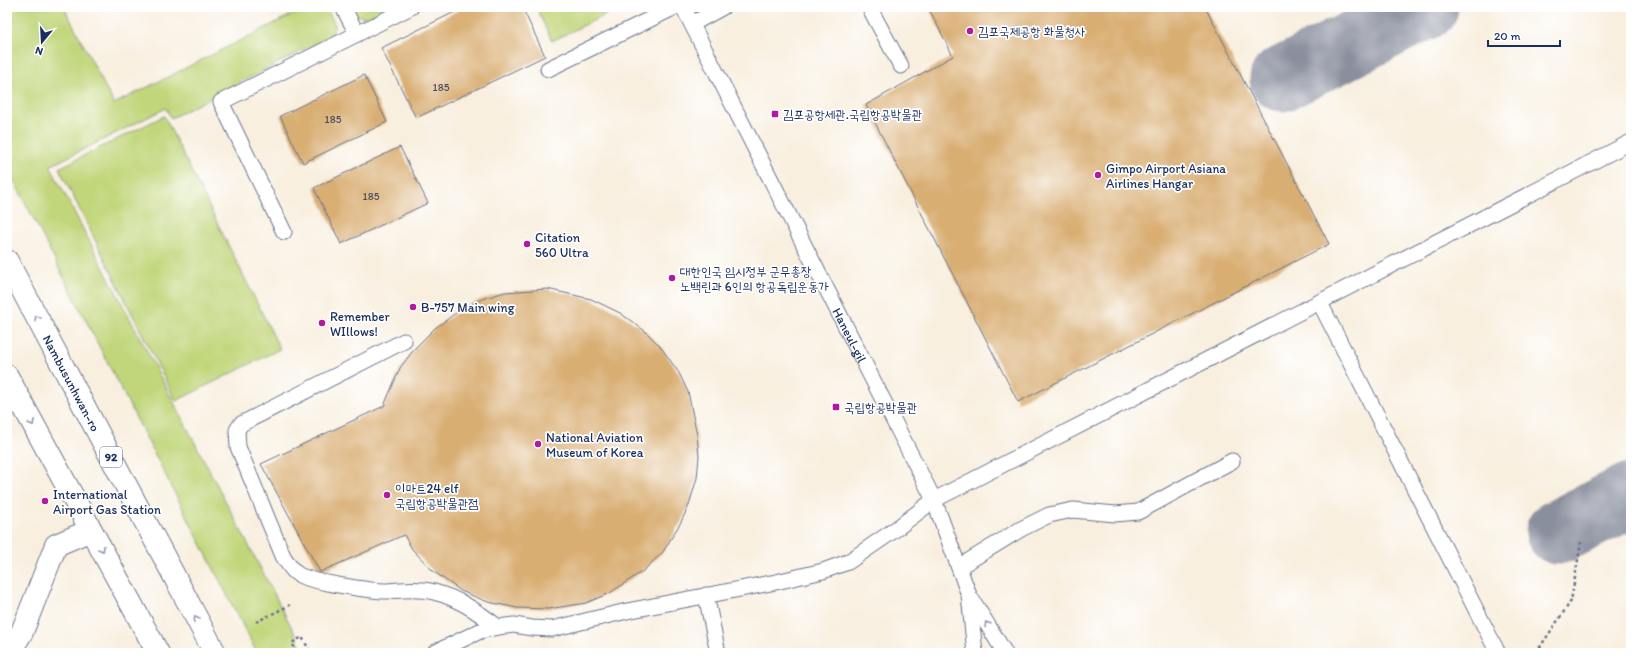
<svg xmlns="http://www.w3.org/2000/svg" width="1638" height="660" viewBox="0 0 1638 660" font-family="Itim,'Poor Story',sans-serif">
<style>
.green{fill:#c1d67a;stroke:#6e826c}
.lines{fill:none;stroke-linecap:round;stroke-linejoin:round}
.taxiway{stroke:#8a8f9e;stroke-width:65}
.building{fill:#d9ae73}
.lane-casing{stroke:#68728b;stroke-width:17}
.street-casing{stroke:#68728b;stroke-width:24}
.primary-casing{stroke:#68728b;stroke-width:24}
.path{stroke:#68728b;stroke-width:2.5;stroke-dasharray:3 3;stroke-linecap:butt}
.lane{stroke:#fff;stroke-width:15}
.street{stroke:#fff;stroke-width:22}
.primary{stroke:#fff;stroke-width:22}
.oneway{stroke:#8d97ae}
.poi-dot{fill:#b5179e;stroke:#fff;stroke-width:1.5}
.labels{text-anchor:middle;dominant-baseline:central;stroke-width:3.5;stroke-linejoin:round;paint-order:stroke}
.number-label{font-size:11px;fill:#4a4f63}
.shield{fill:#fff;stroke:#5f6d8e;stroke-width:1}
.shield-label{font-size:12px;font-weight:bold;fill:#1b2f5e}
.poi-label{font-size:13px;fill:#1b2f5e;stroke:#fff;text-anchor:start}
.street-label{font-size:13px;fill:#1b2f5e;stroke:#fff}
</style>
<rect width="100%" height="100%" fill="#fff"/>
<filter id="ink" filterUnits="userSpaceOnUse"><feTurbulence type="fractalNoise" baseFrequency=".025" numOctaves="2"/><feDisplacementMap in="SourceGraphic" scale="8" xChannelSelector="R" yChannelSelector="G"/><feConvolveMatrix kernelMatrix="1 2 1 2 8 2 1 2 1" color-interpolation-filters="sRGB"/></filter>
<filter id="wash" filterUnits="userSpaceOnUse"><feTurbulence type="fractalNoise" baseFrequency=".012" numOctaves="4" result="noise"/><feDisplacementMap in="SourceGraphic" scale="16" xChannelSelector="R" yChannelSelector="G"/><feGaussianBlur stdDeviation="0.9" result="paint"/><feColorMatrix in="noise" values="0 0 0 0 0 0 0 0 0 0 0 0 0 0 0 0 0 1.4 0 .05"/><feComposite in="paint" operator="in"/></filter>
<g filter="url(#wash)">
<rect width="100%" height="100%" fill="#f8efdf"/>
<path class="green" d="M7 7H64L114 104 307 7H326L335 25 331 36 171 118 166 108 50 166 305 653H257L7 167Z
M352 7H391L369 18 355 15Z
M536 7H611L613 11 552 41Z
M164 116 280 349 176 401 59 168Z"/>
<g class="lines">
<path class="taxiway" d="M1282 79 1426 7
M1558 532 1631 495"/>
</g>
<g id="blocks">
<path class="building" d="M465 7H522L545 56 416 118 381 48Z
M928 7H1205L1329 244 1018 402 866 105 953 56Z
M364 75 387 122 303 163 280 116Z
M400 147 428 203 341 244 314 188Z
M547 289 591 299 620 313 645 331 660 346 679 373 688 392 697 435 699 456 697 478 689 505 681 522 663 552 643 571 610 593 586 603 548 609 517 608 488 602 461 591 433 571 412 549 404 535 320 572 261 464 384 406 400 368 415 348 435 328 463 308 482 299 505 292Z"/>
</g>
</g>
<g filter="url(#ink)">
<use href="#blocks" fill-opacity="0" stroke="#68728b" stroke-width="1"/>
<g class="lines">
<defs>
<g id="lane">
<path d="M343 7 357 34"/>
<path id="s1" d="M683 7 934 500 969 595 975 653"/>
<path d="M869 7 901 66"/>
<path d="M692 24 723 7"/>
<path d="M548 69 675 7"/>
<path d="M284 232 221 102 411 7"/>
<path d="M1320 303 1498 653"/>
<path d="M404 341 241 424 237 430 238 447 283 556C287 562 290 568 296 573 307 582 372 591 388 591 403 590 419 588 434 592 458 598 478 612 498 627"/>
<path d="M959 567 1021 529 1049 515 1073 510 1115 514 1138 512 1232 461"/>
<path d="M706 595 718 653"/>
<path d="M971 598 1005 653"/>
<path d="M434 653 480 631 498 627 514 625 532 628 552 629 627 611 776 582 823 571 848 562 896 529 934 500 1631 142"/>
</g>
<path id="street" d="M7 404 21 401
M9 653 22 632 56 545 91 530"/>
<g id="primary">
<path id="s2" d="M7 261 215 653"/>
<path d="M7 376 158 653"/>
</g>
</defs>
<use href="#lane" class="lane-casing"/>
<use href="#street" class="street-casing"/>
<use href="#primary" class="primary-casing"/>
<path class="path" d="M256 622 290 605
M297 653 292 643 302 637 311 653
M1536 653 1571 601 1581 542"/>
<use href="#lane" class="lane"/>
<use href="#street" class="street"/>
<use href="#primary" class="primary"/>
</g>
<defs><path id="oneway-chevron" d="M-2-3.5L2.5 0L-2 3.5" fill="none" stroke-width="1.6" stroke-linecap="round" stroke-linejoin="round"/></defs>
<g class="oneway">
<use href="#oneway-chevron" transform="translate(37 318) rotate(-118)"/>
<use href="#oneway-chevron" transform="translate(32 423) rotate(61)"/>
<use href="#oneway-chevron" transform="translate(102 549) rotate(61)"/>
<use href="#oneway-chevron" transform="translate(196 619) rotate(-118)"/>
<use href="#oneway-chevron" transform="translate(987 624) rotate(-122)"/>
</g>
</g>
<g class="poi-dot">
<circle cx="970" cy="31" r="4"/>
<rect x="771" y="110" width="8" height="8" rx="2"/>
<circle cx="1098" cy="175" r="4"/>
<circle cx="527" cy="244" r="4"/>
<circle cx="672" cy="278" r="4"/>
<circle cx="413" cy="307" r="4"/>
<circle cx="322" cy="323" r="4"/>
<rect x="832" y="403" width="8" height="8" rx="2"/>
<circle cx="538" cy="444" r="4"/>
<circle cx="387" cy="495" r="4"/>
<circle cx="45" cy="501" r="4"/>
</g>
<g class="labels">
<g class="number-label">
<text x="441" y="87">185</text>
<text x="333" y="119">185</text>
<text x="371" y="196">185</text>
</g>
<rect class="shield" x="100" y="447" width="22" height="20" rx="3"/>
<g class="shield-label">
<text x="111" y="457">92</text>
</g>
<g class="poi-label">
<text x="978" y="31">김포국제공항 화물청사</text>
<text x="783" y="114">김포공항세관.국립항공박물관</text>
<text x="1106" y="168">Gimpo Airport Asiana<tspan x="1106" dy="15">Airlines Hangar</tspan></text>
<text x="535" y="237">Citation<tspan x="535" dy="15">560 Ultra</tspan></text>
<text x="680" y="271">대한인국 임시정부 군무총장<tspan x="680" dy="15">노백린과 6인의 항공독립운동가</tspan></text>
<text x="421" y="307">B-757 Main wing</text>
<text x="330" y="316">Remember<tspan x="330" dy="15">WIllows!</tspan></text>
<text x="844" y="407">국립항공박물관</text>
<text x="546" y="437">National Aviation<tspan x="546" dy="15">Museum of Korea</tspan></text>
<text x="395" y="488">이마트24 elf<tspan x="395" dy="15">국립항공박물관점</tspan></text>
<text x="53" y="494">International<tspan x="53" dy="15">Airport Gas Station</tspan></text>
</g>
<g class="street-label">
<text stroke="none"><textPath href="#s1" startOffset="368">Haneul-gil</textPath></text>
<text stroke="none"><textPath href="#s2" startOffset="138">Nambusunhwan-ro</textPath></text>
</g>
</g>
<rect width="1638" height="660" fill="none" stroke="#fff" stroke-width="24"/>
<g transform="translate(42 42) rotate(198)" stroke="#ffffff" stroke-width="3" paint-order="stroke">
<path d="M0-3L7 15L0 10L-7 15Z" fill="#1b2f5e"/>
<text y="-6" font-size="11" font-weight="bold" text-anchor="middle" fill="#1b2f5e">N</text>
</g>
<path d="M1488 40v6h72v-6" fill="none" stroke="#1b2f5e" stroke-width="2"/>
<text x="1494" y="40" font-size="12" fill="#1b2f5e" stroke="#ffffff" stroke-width="3" paint-order="stroke">20 m</text>
</svg>
